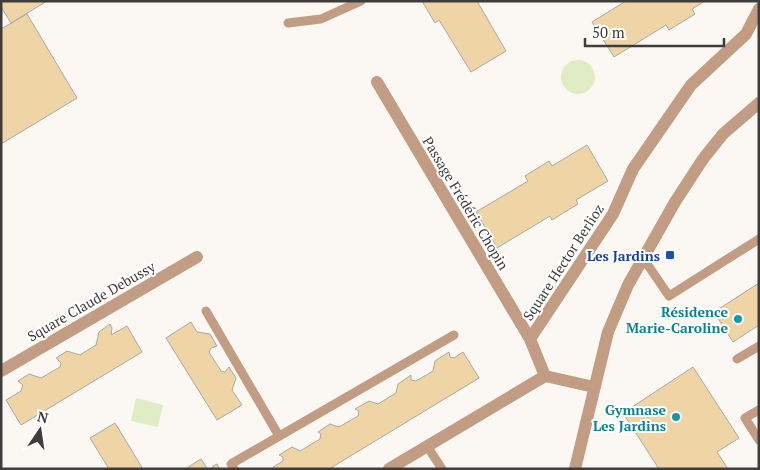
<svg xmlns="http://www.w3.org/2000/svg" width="760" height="470" viewBox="0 0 760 470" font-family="'PT Serif',serif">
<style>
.green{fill:#e0ecc3}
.building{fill:#efd5a6;stroke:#aca9a5}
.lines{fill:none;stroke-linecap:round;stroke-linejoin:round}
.service{stroke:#c39c84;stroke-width:9}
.minor{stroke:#c39c84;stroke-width:12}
.tertiary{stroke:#c39c84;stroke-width:12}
.transit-dot{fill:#1a4fb4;stroke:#fff;stroke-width:2}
.culture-dot{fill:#0f9aa8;stroke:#fff;stroke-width:2}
.labels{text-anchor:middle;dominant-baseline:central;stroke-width:4;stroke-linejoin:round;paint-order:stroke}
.street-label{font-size:14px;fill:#3e3d3b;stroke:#fff}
.transit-label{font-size:14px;font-weight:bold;fill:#164399;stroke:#fff;text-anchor:end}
.culture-label{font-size:14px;font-weight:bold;fill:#0d838f;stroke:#fff;text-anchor:end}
</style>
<rect width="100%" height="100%" fill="#fbf8f4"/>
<path class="green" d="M561 77a17 17 0 1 1 34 0a17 17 0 1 1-34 0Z
M136 398 163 405 158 427 131 421Z"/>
<path class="building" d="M1 1H47L11 23 1 7Z
M422 1H477L506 51 471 72 439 20 435 23Z
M626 1H705L692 9 695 14 669 30 666 25 614 57 592 22Z
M27 14 77 98 1 144V29Z
M587 145 608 181 576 200 578 204 552 220 550 216 497 248 476 212 528 181 525 176 549 161 552 166Z
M759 283V325L733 342 714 312Z
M191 322 197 332 210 334 217 346 211 348 209 352 221 371 225 372 229 367 236 378 232 390 242 405 217 420 166 338Z
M110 324 112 328 111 335 127 326 142 352 21 425 6 400 21 391 23 385 18 381 29 374 41 378 60 367 61 363 56 358 67 351 80 355 96 345 99 332Z
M449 352 450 357 454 358 463 352 479 378 329 469H274L273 467 283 461V457L279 455 292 447 300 451 320 439 321 434 318 432 330 424 339 427 358 416 359 411 355 409 369 401 378 404 396 393 398 384 411 375V380L416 381 433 371 435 361Z
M693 367 739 438 717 452 728 469H659L623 413Z
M115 423 143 469H109L90 438Z
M201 459 207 468 210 469H185Z
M217 464 220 469H212L213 466Z"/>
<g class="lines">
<path class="service" d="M288 23 321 19 361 1
M643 258 669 296 759 239
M206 311 279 436
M737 359 759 346
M759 410 745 418 759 440
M427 446 442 469
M234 469 231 464 454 335"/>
<path class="minor" d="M377 82 530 339 545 376 594 387
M530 339 613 214 633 169 691 85 746 34 759 9
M1 371 197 257
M389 469 545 376"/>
<path class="tertiary" d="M575 469 608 332 628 285 675 202 703 159 723 134 759 103"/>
</g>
<rect class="transit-dot" x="665" y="250" width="10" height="10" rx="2.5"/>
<g class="culture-dot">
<circle cx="738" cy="319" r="5"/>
<circle cx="676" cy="417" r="5"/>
</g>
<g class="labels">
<g class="street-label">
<text transform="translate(466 203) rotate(59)">Passage Frédéric Chopin</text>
<text transform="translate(563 262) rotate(-57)">Square Hector Berlioz</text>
<text transform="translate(91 301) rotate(-30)">Square Claude Debussy</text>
</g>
<g class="transit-label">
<text x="660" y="255">Les Jardins</text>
</g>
<g class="culture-label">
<text x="728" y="311">Résidence<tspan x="728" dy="16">Marie-Caroline</tspan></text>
<text x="666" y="409">Gymnase<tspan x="666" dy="16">Les Jardins</tspan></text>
</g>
</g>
<rect width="760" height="470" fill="none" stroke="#3e3d3b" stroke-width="5"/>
<g transform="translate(40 430) rotate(13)" stroke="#ffffff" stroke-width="4" paint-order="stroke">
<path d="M0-4L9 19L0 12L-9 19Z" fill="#3e3d3b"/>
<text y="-8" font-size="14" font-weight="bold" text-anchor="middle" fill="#3e3d3b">N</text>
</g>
<path d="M585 38v8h139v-8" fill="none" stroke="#3e3d3b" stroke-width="2.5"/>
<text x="592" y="38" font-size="15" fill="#3e3d3b" stroke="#ffffff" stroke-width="4" paint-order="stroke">50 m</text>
</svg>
